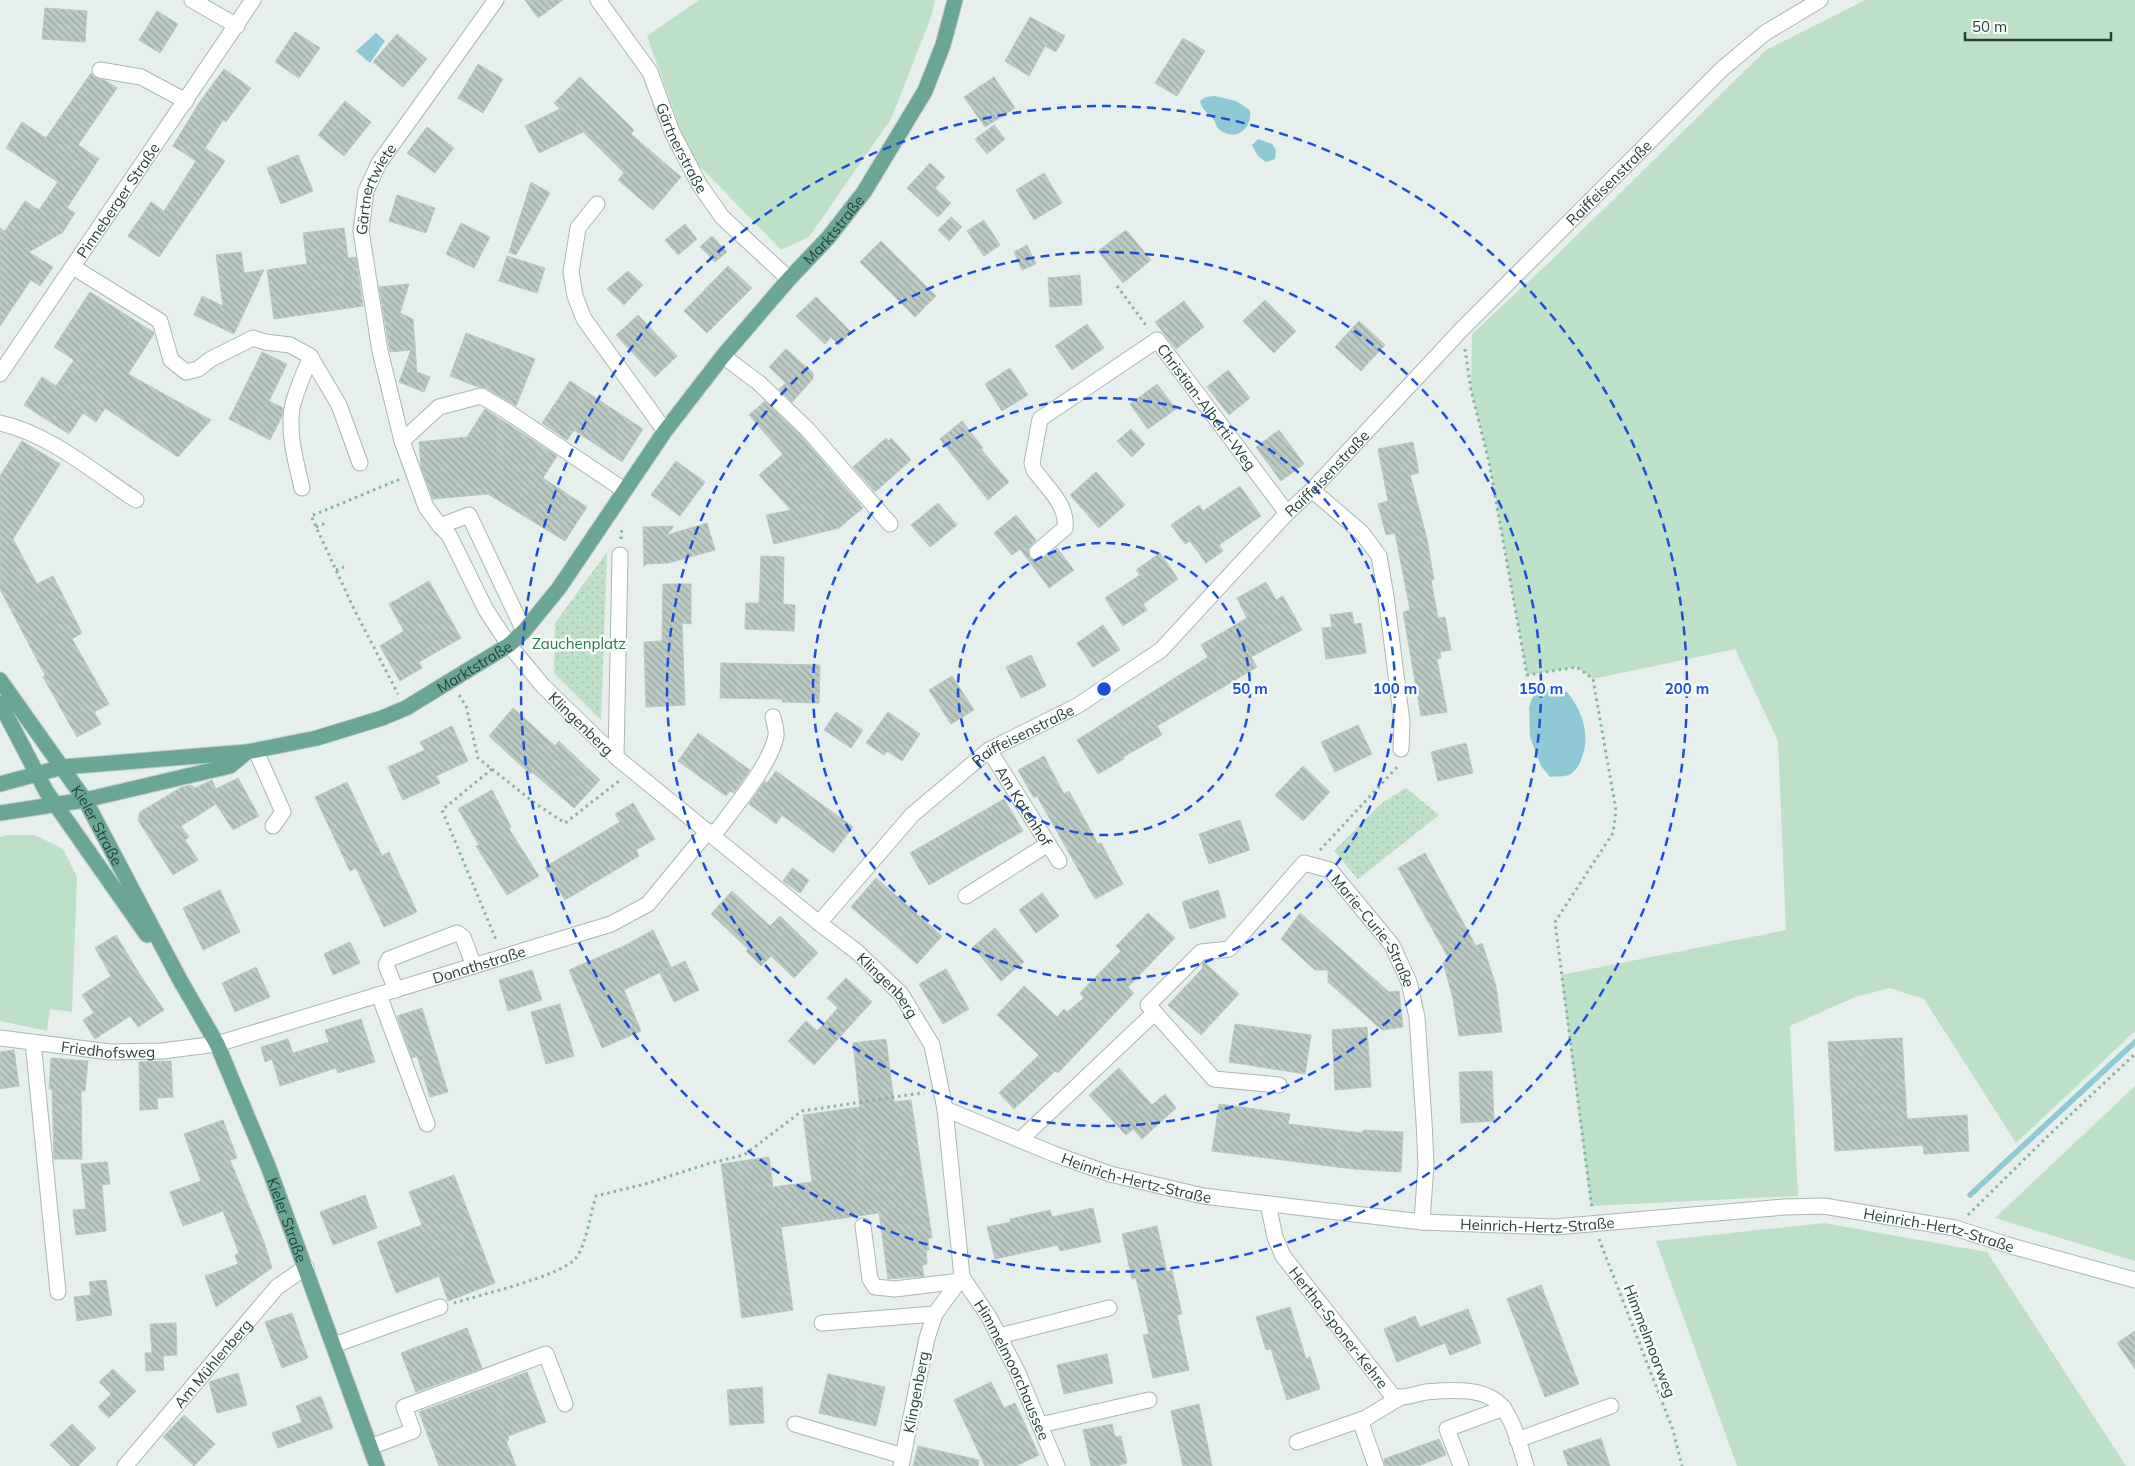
<svg xmlns="http://www.w3.org/2000/svg" width="2135" height="1466" viewBox="0 0 2135 1466" font-family="Mulish,sans-serif">
<style>
.grass{fill:#bfe0c8}
.park{fill:url(#park-dots)}
.water{fill:#8ec9d4}
.lines{fill:none;stroke-linecap:round;stroke-linejoin:round}
.stream{stroke:#8ec9d4;stroke-width:5.5}
.building{fill:url(#building-back-hatch);stroke:#b8c9c2}
.minor-casing{stroke:#a8b8b2;stroke-width:17}
.major-casing{stroke:#c2cac8;stroke-width:17}
.path{stroke:#86b3a5;stroke-width:3;stroke-dasharray:2.5 4;stroke-linecap:butt}
.minor{stroke:#fff;stroke-width:15}
.major{stroke:#6aa596;stroke-width:15}
.ring{fill:none;stroke:#1d4ed8;stroke-width:2.5;stroke-dasharray:9 6}
.labels{text-anchor:middle;dominant-baseline:central;stroke-width:5;stroke-linejoin:round;paint-order:stroke}
.street-label{font-size:15px;fill:#24423a;stroke:#f7fbf9}
.park-label{font-size:15px;fill:#2d7a4b;stroke:#f7fbf9}
.centre{fill:#1d4ed8;stroke:#f7fbf9;stroke-width:2.5}
.ring-label{font-size:15px;text-anchor:middle;font-weight:bold;fill:#1d4ed8;stroke:#f7fbf9;stroke-width:5;stroke-linejoin:round;paint-order:stroke}
</style>
<defs>
<pattern id="park-dots" width="8" height="8" patternUnits="userSpaceOnUse" patternTransform="scale(1.25)"><rect width="8" height="8" fill="#bfe0c8"/><path d="M2 2h.1M6 6h.1" fill="none" stroke="#a4c1ad" stroke-width="1.8" stroke-linecap="round"/></pattern>
<pattern id="building-back-hatch" width="6" height="6" patternUnits="userSpaceOnUse" patternTransform="scale(1.25)"><rect width="6" height="6" fill="#bbcac4"/><path d="M-1 5l2 2M0 0l6 6M5-1l2 2" fill="none" stroke="#98a6a0"/></pattern>
</defs>
<rect width="100%" height="100%" fill="#e6efeb"/>
<path class="grass" d="M699 0H935L931 17 891 119 809 237 781 250 690 156 647 36Z
M1865 0H2135V1031L2016 1143 1924 999 1890 988 1855 997 1790 1026 1798 1196 1591 1206 1561 975 1786 930 1778 741 1735 649 1593 679 1577 667 1527 675 1489 462 1471 390 1472 334 1556 256 1766 50Z
M6 835H35L63 849 77 877 72 1012 50 1009 47 1031 0 1021V837Z
M2135 1086V1261L1995 1218Z
M1824 1223 1987 1252 2126 1466H1737L1656 1241Z"/>
<path class="park" d="M607 552 601 720 554 673 555 623Z
M1406 788 1439 815 1358 879 1334 851 1383 802Z"/>
<path class="water" d="M376 33 385 41 370 63 356 51Z
M1215 96 1236 101 1250 110C1253 128 1236 142 1220 130 1216 127 1216 124 1214 120 1208 112 1202 111 1200 101L1206 97Z
M1258 139 1272 144 1276 150 1275 159 1266 162 1258 156 1252 145Z
M1545 688 1567 692C1583 711 1591 737 1581 760 1578 767 1576 771 1569 775 1564 777 1556 776 1550 777L1541 766 1530 737 1529 707 1533 696Z"/>
<g class="lines">
<path class="stream" d="M1970 1195 2135 1042"/>
</g>
<path class="building" d="M525 0H563L538 18Z
M45 8 87 11 85 42 42 39Z
M157 11 178 24 160 53 139 40Z
M1030 17 1065 36 1056 52 1045 46 1029 76 1005 61Z
M295 32 320 48 299 78 275 62Z
M397 34 427 59 403 87 373 62Z
M1183 38 1205 51 1177 96 1155 83Z
M478 64 503 79 483 113 458 98Z
M224 69 251 88 226 122 223 120 205 148 225 161 159 257 128 236 151 202 164 211 196 161 173 146 199 103Z
M91 73 94 77 106 81 117 88 78 145 99 159 67 208 75 213 63 232 29 252 53 267 40 286 31 280 0 326V228L5 231 25 201 39 210 58 182 6 148 22 122 46 138Z
M580 77 634 130 631 134 681 177 653 210 618 180 624 173 583 132 539 153 525 126 560 109 554 103Z
M994 77 1015 108 985 127 964 97Z
M345 101 371 122 344 156 318 135Z
M994 125 1005 139 987 154 975 139Z
M427 127 454 148 435 173 407 153Z
M298 155 313 191 281 204 267 168Z
M930 163 945 177 935 188 951 203 938 217 907 188Z
M1044 173 1062 203 1034 220 1016 190Z
M531 182 550 193 516 255 509 252Z
M397 195 435 208 426 233 389 221Z
M951 217 962 227 949 241 938 230Z
M984 220 1000 245 984 256 967 231Z
M461 223 490 237 474 268 446 254Z
M685 224 697 239 678 255 665 240Z
M344 228 348 258 356 257 363 306 274 319 267 270 307 264 303 233Z
M1126 230 1151 260 1123 283 1098 251Z
M712 236 727 252 715 262 700 247Z
M881 241 936 296 915 317 860 262Z
M1027 245 1036 264 1022 270 1014 252Z
M241 252 244 273 264 270 234 334 194 315 202 296 223 306 216 255Z
M507 256 545 268 537 293 499 281Z
M728 266 752 288 707 333 684 311Z
M628 271 643 285 624 305 607 289Z
M1080 275 1082 305 1050 307 1048 278Z
M409 284 400 313 413 319 417 372 430 377 424 392 399 382 411 350 390 352 379 287Z
M90 292 153 332 154 334 128 374 211 420 178 457 105 408 96 422 83 413 69 434 24 405 42 377 56 386 74 360 54 347Z
M816 297 851 332 839 345 831 337 825 344 796 316Z
M1265 300 1296 331 1274 353 1243 321Z
M1184 301 1204 327 1176 349 1155 322Z
M638 315 677 356 655 377 616 335Z
M1359 321 1385 345 1361 371 1335 347Z
M1087 324 1104 348 1072 370 1055 346Z
M466 333 535 359 516 406 486 388 478 387 450 376Z
M786 349 813 373V379L792 402 779 389 786 383 769 367Z
M262 352 287 364 269 401 283 408 282 416 270 440 229 419Z
M1010 368 1028 395 1002 411 985 384Z
M1228 370 1250 398 1229 415 1207 387Z
M570 381 643 429 622 462 574 430 567 440 542 423Z
M1157 384 1176 409 1148 429 1130 404Z
M765 401 801 436 863 508 839 528 774 544 766 515 791 510 759 475 783 454 749 415Z
M485 409 557 456 543 478 587 507 565 541 488 494 433 499 421 467 419 442 467 437Z
M962 421 983 448 981 449 1009 482 988 500 940 439Z
M1131 429 1145 444 1132 457 1117 441Z
M1279 430 1304 464 1281 481 1256 447Z
M886 438 889 441 891 438 911 460 875 492 853 467Z
M22 441 60 464 13 539 37 584 53 576 82 633 72 639 109 704 94 712 101 724 77 737 43 677 45 675 0 589V476Z
M1413 442 1419 473 1410 475 1427 539 1434 580H1431L1438 618 1445 617 1451 650 1440 652 1441 658 1437 659 1447 712 1421 716 1403 612 1410 610 1395 533 1386 535 1378 504 1388 501 1378 449Z
M676 461 705 482 680 516 651 495Z
M1096 472 1125 505 1099 528 1070 495Z
M1240 486 1261 516 1219 545 1223 551 1206 563 1190 541 1185 544 1171 525 1199 505 1203 511Z
M938 503 957 525 930 547 911 525Z
M1016 515 1036 540 1028 549 1030 558 1039 561 1057 548 1074 570 1049 588 1020 549 1012 555 994 533Z
M707 523 715 550 668 563 646 564 644 567 643 527 674 526 667 535Z
M1160 553 1178 579 1143 604 1147 610 1123 626 1105 598 1140 575 1136 570Z
M761 556 784 557 783 604 795 605 794 631 745 629 746 603H759Z
M429 581 461 638 419 662 422 668 400 681 380 646 404 631 389 604Z
M1266 582 1276 600 1283 596 1302 630 1251 657 1257 667 1157 726 1162 735 1123 757 1124 759 1098 774 1077 740 1208 657 1201 645 1247 618 1237 598Z
M663 584H691V624L682 623 685 705 646 707 644 642 662 641Z
M1352 612 1354 624 1361 623 1366 653 1326 659 1322 628 1332 627 1330 615Z
M1103 625 1120 650 1093 667 1077 643Z
M1031 655 1046 686 1021 698 1006 667Z
M721 663 820 665 819 703 782 702V699L720 698Z
M952 676 974 710 951 724 929 690Z
M513 708 555 746 559 741 600 780 574 808 532 772 530 774 489 736Z
M836 712 863 730 851 748 824 730Z
M888 712 920 734 902 761 887 751 884 755 866 743Z
M1358 725 1372 754 1335 772 1321 742Z
M452 726 468 761 436 776 440 783 403 800 388 767 425 750 420 742Z
M698 733 750 770 734 793 730 791 726 796 678 761Z
M1466 743 1473 773 1438 781 1431 752Z
M1044 756 1064 794 1069 791 1098 844 1101 843 1123 884 1095 899 1037 796 1034 798 1018 770Z
M1303 766 1330 792 1303 821 1275 795Z
M776 771 853 827 833 853 782 815 776 824 749 804 765 781 767 783Z
M238 778 259 816 233 830 216 804 181 826 189 837 185 840 198 860 173 875 138 820 140 812 182 787 191 785 195 788 212 780 216 789Z
M347 782 382 856 389 852 417 912 384 927 356 868 350 871 315 797Z
M492 790 511 827 509 829 539 876 507 895 476 846 479 845 458 809Z
M1004 799 1023 831 929 885 910 853Z
M633 803 655 839 636 850 639 856 565 900 545 867 620 822 615 814Z
M1240 820 1250 850 1209 864 1199 834Z
M1425 853 1476 946 1482 943 1496 986 1502 1032 1459 1036 1453 999 1443 962 1449 959 1398 868Z
M792 868 809 880 800 893 783 881Z
M876 878 942 936 917 964 851 907Z
M220 890 240 932 203 950 183 908Z
M1218 890 1226 917 1190 929 1182 902Z
M732 891 770 926 780 916 818 953 794 978 771 956 761 966 746 951 748 949 711 914Z
M1042 893 1059 916 1036 933 1019 910Z
M1148 913 1175 938 1128 987 1134 993 1058 1073 1055 1071 1014 1109 999 1093 1039 1055 997 1015 1024 986 1057 1017 1064 1009 1067 1012 1084 998 1080 993 1121 951 1116 946Z
M1300 913 1389 992 1399 991 1403 1027 1382 1030 1328 982V970H1315L1281 939Z
M995 928 1024 962 1001 981 973 947Z
M653 930 671 967 624 990 641 1031 602 1048 569 970 624 946Z
M116 935 140 975 164 1010 138 1027 130 1016 95 1039 83 1020 94 1013 82 995 111 976 95 948Z
M350 942 360 963 333 975 324 954Z
M685 961 699 990 674 1002 660 973Z
M1204 962 1239 994 1201 1035 1168 1005 1203 968 1202 964Z
M256 967 270 997 235 1012 222 983Z
M946 969 969 1009 943 1024 919 984Z
M532 970 542 1000 508 1011 499 980Z
M846 978 872 1002 814 1065 788 1041 806 1021 817 1031 838 1008 827 998Z
M560 1004 574 1056 546 1064 531 1012Z
M422 1008 448 1092 430 1097 417 1056 412 1058 397 1016Z
M361 1019 375 1062 338 1073 336 1068 280 1086 272 1059 265 1062 261 1047 288 1039 293 1053 329 1042 325 1030Z
M1235 1024 1311 1035 1305 1074 1229 1062Z
M1367 1027 1371 1087 1335 1090 1332 1030Z
M1902 1038 1907 1119 1967 1115 1969 1151 1924 1154 1923 1145 1835 1151 1828 1042Z
M886 1039 894 1102 911 1100 932 1238H928L929 1250H926L927 1264 922 1265 924 1276 888 1279 879 1213 781 1227 793 1310 742 1318 721 1164 769 1157 773 1187 812 1182 803 1115 860 1107 853 1043Z
M14 1050 19 1086 0 1089V1052Z
M51 1058 88 1061 85 1091H81L82 1159H54L52 1089H49Z
M171 1061 173 1097 157 1098 158 1109 140 1110 139 1062Z
M1119 1068 1152 1105 1165 1094 1176 1108 1142 1139 1133 1129 1126 1135 1089 1095Z
M1492 1071 1494 1121 1461 1123 1459 1072Z
M1219 1104 1290 1114 1288 1124 1363 1133V1130L1403 1132 1401 1172 1353 1169 1212 1151Z
M223 1120 237 1158 230 1160 264 1242 272 1268 216 1307 205 1276 238 1264 235 1255 239 1253 223 1211 183 1226 170 1192 201 1181 184 1134Z
M107 1162 110 1184 102 1185 106 1231 76 1235 73 1210 86 1209 81 1164Z
M454 1175 495 1283 448 1301 439 1276 396 1293 377 1242 422 1225 409 1192Z
M365 1195 377 1228 333 1245 320 1212Z
M1093 1208 1101 1242 1060 1251 1058 1245 995 1259 987 1227 1011 1222 1010 1219 1050 1210 1052 1217Z
M1157 1226 1167 1272 1172 1270 1182 1314 1177 1315 1189 1370 1153 1378 1143 1335 1149 1334 1136 1278 1132 1279 1122 1234Z
M106 1280 112 1315 77 1321 74 1297 91 1295 89 1282Z
M1541 1285 1579 1384 1545 1397 1507 1299Z
M1290 1307 1306 1359 1310 1357 1320 1389 1287 1400 1271 1349 1266 1350 1256 1317Z
M1468 1309 1481 1343 1450 1355 1445 1343 1397 1362 1384 1329 1415 1316 1420 1327Z
M292 1313 308 1358 282 1368 265 1322Z
M176 1323 177 1355 163 1356 164 1370 146 1371 145 1353H152L150 1324Z
M467 1328 482 1368 416 1392 401 1353Z
M2135 1331V1369L2117 1343Z
M1107 1354 1113 1383 1064 1394 1057 1365Z
M113 1369 136 1391 109 1418 98 1407 111 1394 99 1382Z
M527 1372 546 1422 508 1436 509 1440 506 1441 516 1466H439L419 1412Z
M238 1373 247 1405 217 1413 209 1382Z
M828 1374 885 1387 876 1426 819 1413Z
M991 1382 1004 1408 1015 1403 1039 1455 1016 1466H985L954 1400Z
M762 1387 764 1423 730 1425 727 1390Z
M321 1396 333 1428 278 1448 272 1433 302 1422 296 1406Z
M1199 1404 1212 1466H1183L1171 1411Z
M184 1415 215 1444 194 1466 163 1437Z
M72 1424 96 1448 78 1466H71L50 1445Z
M1112 1424 1115 1437 1121 1436 1127 1463 1116 1466H1091L1083 1430Z
M1601 1438 1610 1466H1568L1563 1451Z
M1439 1439 1446 1455 1418 1466H1385L1384 1459Z
M918 1446 979 1460 978 1466H913Z"/>
<g class="lines">
<defs>
<g id="minor">
<path d="M192 0 237 26"/>
<path id="s1" d="M598 0 650 72 672 132 699 184 722 217 789 279"/>
<path d="M100 70 141 77 186 101"/>
<path d="M597 204 578 228 571 272 575 296 584 319 665 431"/>
<path d="M73 267 160 321 171 360 186 372 198 369 211 359 253 338 265 342 290 345 310 356 339 405 360 463"/>
<path d="M723 356 759 383 808 430 890 524"/>
<path id="s2" d="M0 374 253 0"/>
<path d="M0 423C48 433 95 473 136 500"/>
<path id="s3" d="M402 441 380 351 361 231 366 191 379 163 496 0"/>
<path d="M302 488C296 462 288 435 292 408 296 390 304 373 311 357"/>
<path d="M1312 490 1362 533 1379 556 1386 596 1402 722 1401 749"/>
<path id="s4" d="M440 526 449 535 486 610 509 645 543 686 616 757 819 923 856 951 901 994 932 1045 945 1109 962 1277 935 1314 927 1338 901 1466"/>
<path id="s5" d="M1037 552 1065 528C1068 505 1047 488 1034 470L1032 463 1040 419 1157 340 1287 513"/>
<path d="M524 631 469 515 440 526 426 507 402 441 439 407 481 396 505 410 624 490"/>
<path id="s6" d="M989 750 1059 861"/>
<path d="M256 751 283 812 273 826"/>
<path d="M616 757 620 555"/>
<path d="M713 836C732 810 770 766 776 736 777 730 774 723 773 717"/>
<path d="M966 896 1048 844"/>
<path id="s7" d="M819 923 912 815 989 750 1077 706 1161 650 1287 513 1312 490 1462 329 1722 69 1765 33 1820 0"/>
<path d="M396 990 386 965 389 959 457 933 463 937 474 966"/>
<path d="M379 995 427 1124"/>
<path id="s8" d="M0 1038 110 1052 162 1051 217 1044 611 924 648 904 708 831"/>
<path d="M33 1042 58 1292"/>
<path id="s9" d="M1279 1085 1214 1079 1148 1005 1201 952 1229 949 1304 863 1330 870 1392 945 1409 982 1417 1017 1424 1122 1426 1164 1422 1222"/>
<path id="s10" d="M945 1109 1054 1154 1110 1174 1203 1196 1422 1222 1555 1227 1784 1207 1824 1206 1955 1228 2011 1246 2135 1280"/>
<path d="M1020 1140 1150 1017"/>
<path id="s11" d="M1268 1204 1275 1237 1283 1256 1392 1395C1403 1400 1414 1394 1426 1392 1449 1390 1487 1386 1503 1408 1515 1424 1520 1447 1526 1466"/>
<path d="M863 1226 870 1279 875 1287 895 1289 960 1281"/>
<path id="s12" d="M962 1277 989 1317 1018 1373 1057 1466"/>
<path d="M822 1323 935 1314"/>
<path d="M999 1336 1109 1308"/>
<path d="M334 1345 440 1307"/>
<path d="M1360 1420 1376 1466"/>
<path d="M795 1424 903 1456"/>
<path d="M1040 1425 1149 1400"/>
<path d="M1517 1440 1611 1406"/>
<path d="M1297 1442 1366 1418 1399 1398"/>
<path d="M370 1447 413 1431 404 1407 546 1354 565 1404"/>
<path id="s13" d="M125 1466 277 1287 306 1267"/>
<path d="M1461 1466 1447 1429 1504 1408"/>
</g>
<g id="major">
<path id="s14" d="M0 680 85 800 180 980 217 1044 268 1166 377 1466"/>
<path d="M0 703 46 791 147 935"/>
<path id="s15" d="M0 784 63 767 247 752 317 738 382 718 406 708 509 645 524 631 559 588 665 431 723 356 789 279 828 238 864 192 925 91 943 45 955 0"/>
<path d="M0 813 85 800 230 766 247 752"/>
</g>
</defs>
<use href="#minor" class="minor-casing"/>
<use href="#major" class="major-casing"/>
<path class="path" d="M1117 286 1148 328
M1465 349 1471 390 1489 462 1527 675 1577 667 1593 679 1616 810 1613 833 1555 922 1592 1209
M397 479 398 480 311 516 354 609 398 694
M316 527 326 523
M621 539 622 526
M336 570 344 567
M459 695 466 706 478 758 536 804 565 823 619 781
M492 769 442 810 497 942
M1320 850 1399 765
M1968 1215 2050 1134 2135 1054
M1599 1239 1673 1430 1682 1466
M454 1303C479 1295 562 1276 576 1258 587 1243 590 1214 596 1196L645 1184 707 1164 744 1155 802 1111 921 1093 924 1094"/>
<use href="#minor" class="minor"/>
<use href="#major" class="major"/>
</g>
<g class="ring">
<circle cx="1104" cy="689" r="146"/>
<circle cx="1104" cy="689" r="291"/>
<circle cx="1104" cy="689" r="437"/>
<circle cx="1104" cy="689" r="583"/>
</g>
<g class="labels">
<g class="street-label">
<text stroke="none"><textPath href="#s1" startOffset="171">Gärtnerstraße</textPath></text>
<text stroke="none"><textPath href="#s7" startOffset="1090">Raiffeisenstraße</textPath></text>
<text stroke="none"><textPath href="#s3" startOffset="259">Gärtnertwiete</textPath></text>
<text stroke="none"><textPath href="#s2" startOffset="210">Pinneberger Straße</textPath></text>
<text stroke="none"><textPath href="#s15" startOffset="1064">Marktstraße</textPath></text>
<text stroke="none"><textPath href="#s5" startOffset="381">Christian-Alberti-Weg</textPath></text>
<text stroke="none"><textPath href="#s7" startOffset="685">Raiffeisenstraße</textPath></text>
<text stroke="none"><textPath href="#s15" startOffset="495">Marktstraße</textPath></text>
<text stroke="none"><textPath href="#s4" startOffset="245">Klingenberg</textPath></text>
<text stroke="none"><textPath href="#s7" startOffset="280">Raiffeisenstraße</textPath></text>
<text stroke="none"><textPath href="#s6" startOffset="66">Am Katenhof</textPath></text>
<text stroke="none"><textPath href="#s14" startOffset="175">Kieler Straße</textPath></text>
<text stroke="none"><textPath href="#s9" startOffset="484">Marie-Curie-Straße</textPath></text>
<text stroke="none"><textPath href="#s8" startOffset="492">Donathstraße</textPath></text>
<text stroke="none"><textPath href="#s4" startOffset="649">Klingenberg</textPath></text>
<text stroke="none"><textPath href="#s8" startOffset="109">Friedhofsweg</textPath></text>
<text stroke="none"><textPath href="#s10" startOffset="204">Heinrich-Hertz-Straße</textPath></text>
<text stroke="none"><textPath href="#s14" startOffset="614">Kieler Straße</textPath></text>
<text stroke="none"><textPath href="#s10" startOffset="609">Heinrich-Hertz-Straße</textPath></text>
<text stroke="none"><textPath href="#s10" startOffset="1014">Heinrich-Hertz-Straße</textPath></text>
<text stroke="none"><textPath href="#s11" startOffset="145">Hertha-Sponer-Kehre</textPath></text>
<text transform="translate(1650 1341) rotate(69)">Himmelmoorweg</text>
<text stroke="none"><textPath href="#s13" startOffset="135">Am Mühlenberg</textPath></text>
<text stroke="none"><textPath href="#s12" startOffset="106">Himmelmoorchaussee</textPath></text>
<text transform="translate(916 1392) rotate(-79)">Klingenberg</text>
</g>
<g class="park-label">
<text x="579" y="643">Zauchenplatz</text>
</g>
</g>
<circle cx="1104" cy="689" r="8" class="centre"/>
<g class="ring-label">
<text x="1250" y="694">50 m</text>
<text x="1395" y="694">100 m</text>
<text x="1541" y="694">150 m</text>
<text x="1687" y="694">200 m</text>
</g>
<path d="M1965 32v8h146v-8" fill="none" stroke="#24423a" stroke-width="2.5"/>
<text x="1972" y="32" font-size="15" fill="#24423a" stroke="#f7fbf9" stroke-width="4" paint-order="stroke">50 m</text>
</svg>
